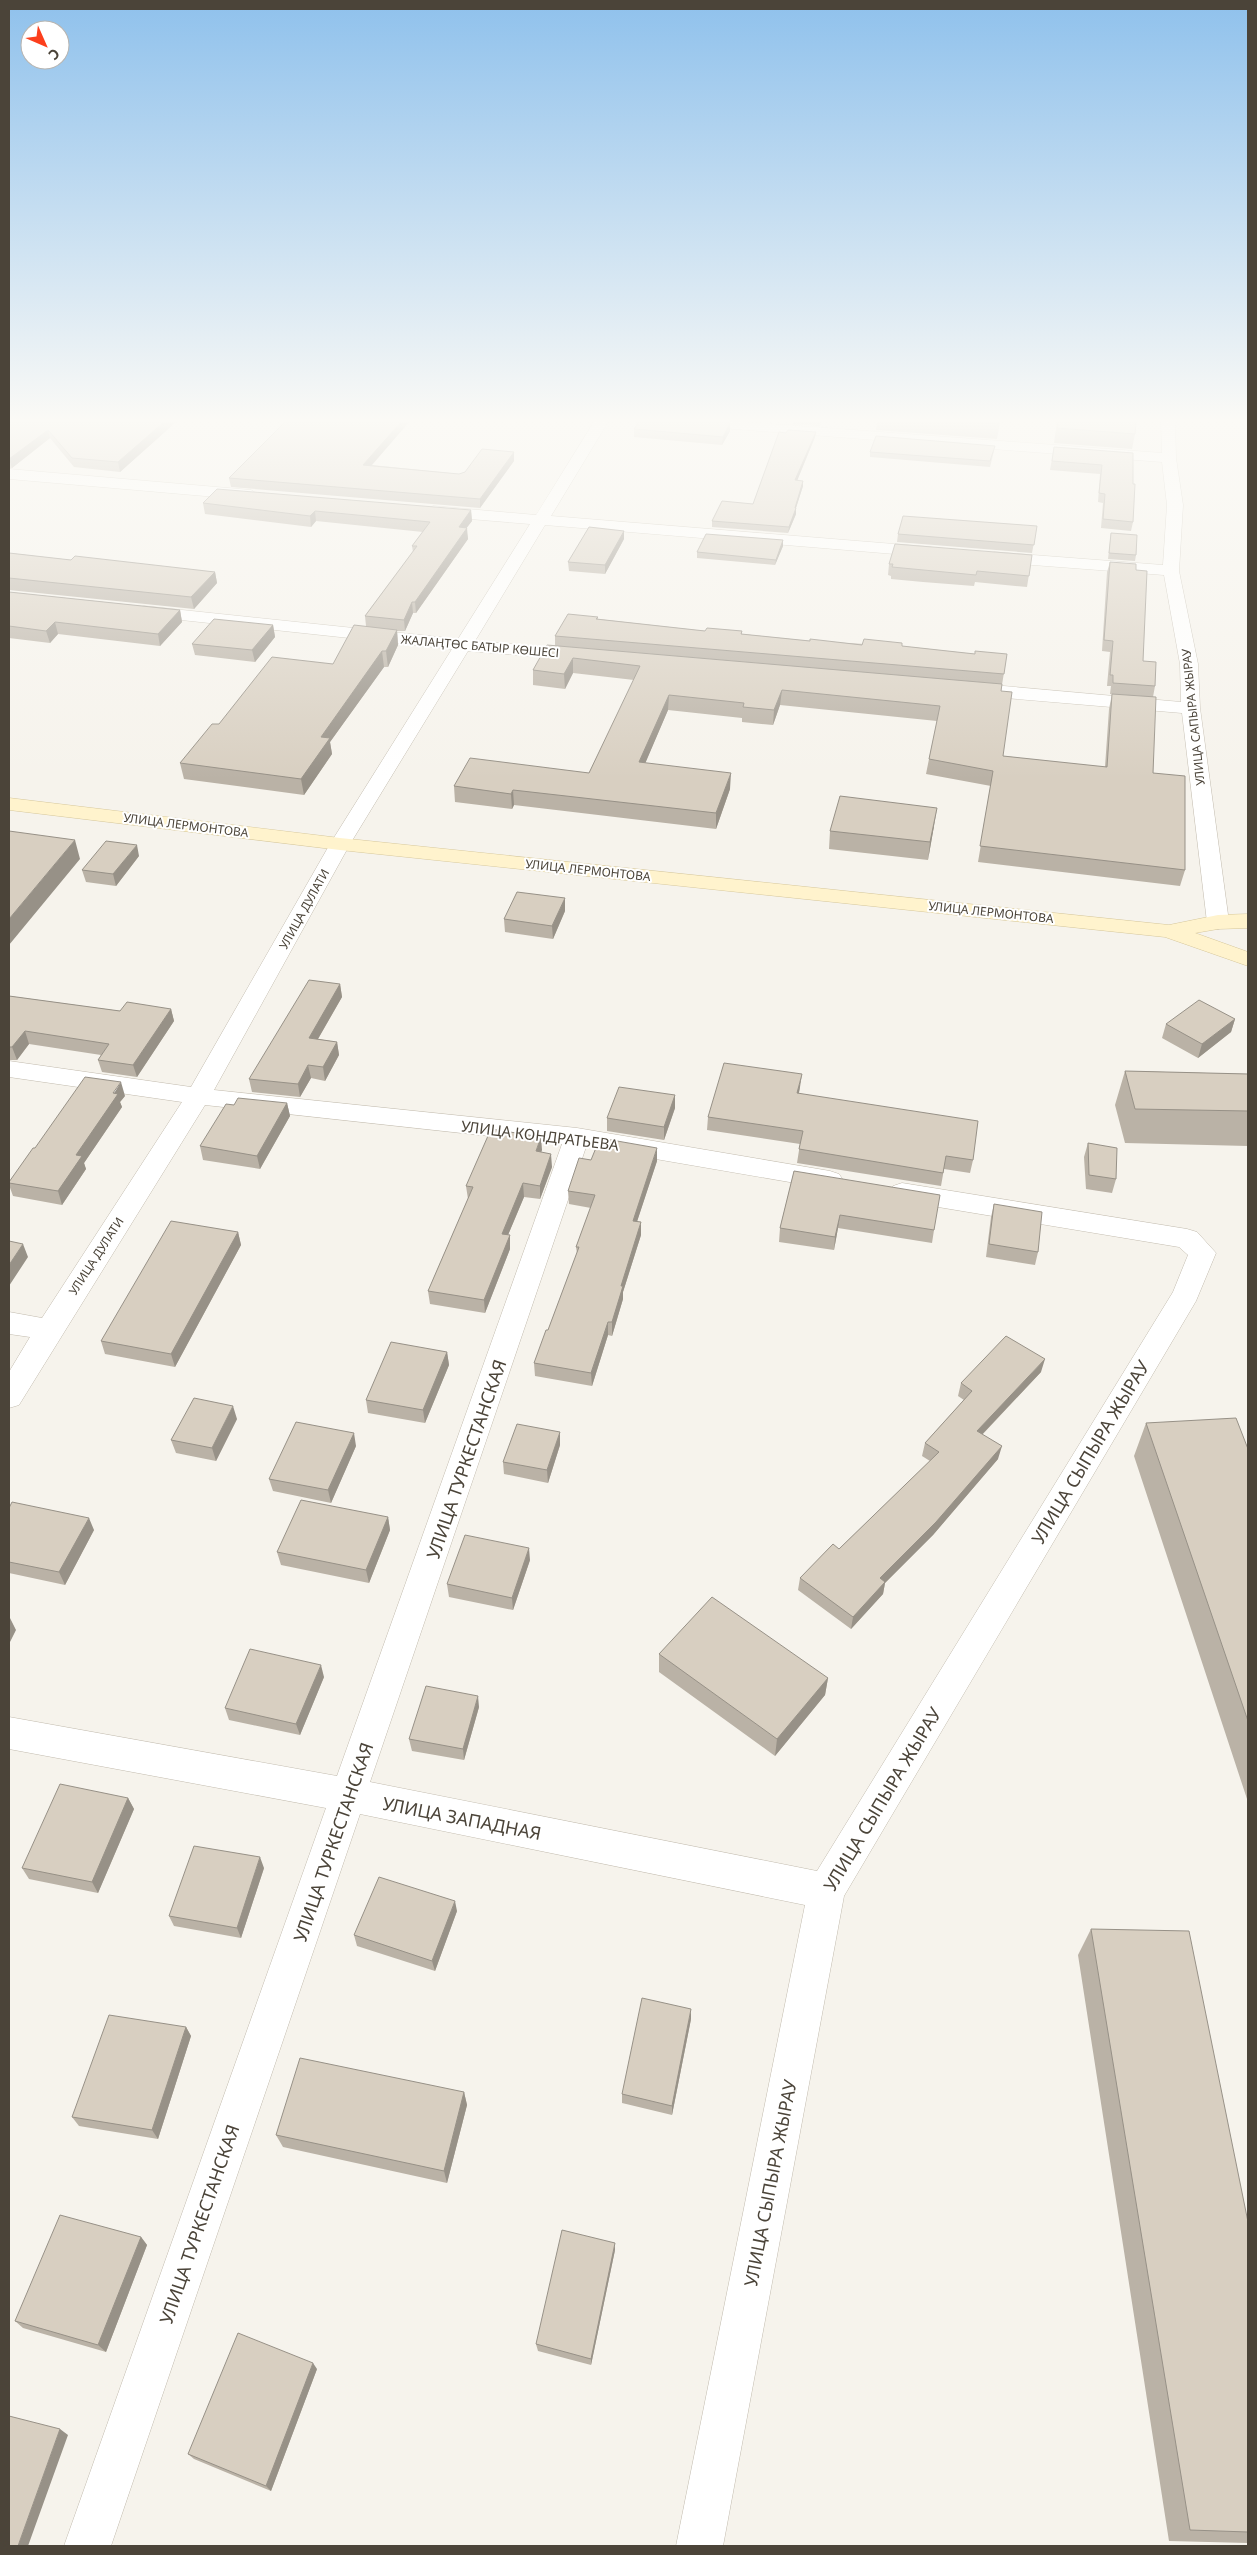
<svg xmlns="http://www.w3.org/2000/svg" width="1257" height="2555" viewBox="0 0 1257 2555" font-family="'Noto Sans',sans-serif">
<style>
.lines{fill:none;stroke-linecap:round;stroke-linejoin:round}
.minor-casing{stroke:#c2bbae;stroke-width:1}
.secondary-casing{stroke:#d6c79b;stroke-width:1}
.minor{fill:#fff;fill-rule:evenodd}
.secondary{fill:#fff3cd;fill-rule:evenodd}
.wall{fill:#bab2a6}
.shaded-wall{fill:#979187}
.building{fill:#d8cfc1;stroke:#979187}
.labels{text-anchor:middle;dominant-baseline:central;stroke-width:4;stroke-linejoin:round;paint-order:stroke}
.far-street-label{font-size:12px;fill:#4b4439;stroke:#fff}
.street-label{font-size:15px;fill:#4b4439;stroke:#fff}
.near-street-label{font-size:18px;fill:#4b4439;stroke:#fff}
</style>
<rect width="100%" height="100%" fill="#f6f3ec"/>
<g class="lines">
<defs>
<path id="minor" d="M594 422H608L551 516 931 547 939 552 931 557 545 525 475 641 581 650 587 651 590 655 587 659 581 660 468 651 350 844 214 1090 577 1128 830 1171 839 1174 843 1180 839 1186 830 1189 586 1147 370 1782 817 1871 1173 1292 1188 1255 1179 1247 902 1201 893 1198 889 1192 893 1186 902 1183 1187 1229 1197 1232 1216 1253 1196 1301 844 1896 723 2546H676L805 1905 360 1814 111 2546H64L326 1808 9 1749V1717L337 1776 562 1144 205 1105 19 1405 9 1408V1372L30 1337 9 1334V1312L42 1318 182 1102 9 1077V1061L191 1087 330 844 452 649 144 616 138 615 135 611 138 607 144 606 458 639 530 524 433 516 425 511 433 506 536 515Z
M688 422H746L1162 453 1161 422H1175L1176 458 1183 505 1179 571 1198 664 1200 708 1229 922 1226 927 1218 929 1210 927 1207 922 1182 713 970 695 964 693 961 689 964 685 970 683 1181 702 1180 664 1164 575 994 562 986 557 994 552 1163 565 1167 505 1162 462 695 426Z
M9 469 251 490 259 495 251 500 9 479Z"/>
<path id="secondary" d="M9 798 340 838 1169 925 1218 915 1248 914V928L1218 929 1195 933 1248 952V966L1165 937 340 850 9 810Z"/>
</defs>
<use href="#minor" class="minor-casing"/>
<use href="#secondary" class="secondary-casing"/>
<use href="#minor" class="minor"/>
<use href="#secondary" class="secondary"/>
</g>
<path class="wall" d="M9 422H176L120 472 74 467 50 438 12 468 9 469Z
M409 422 372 465 459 474 514 461 480 508 231 487 229 478Z
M793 422H822L820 426 792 424Z
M877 422H1000L997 439 876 430Z
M1057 422H1136L1135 434 1132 449 1054 443Z
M634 429 730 431 722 445 634 437Z
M815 437 797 480 803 486 796 508V514L788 533 712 527V521L753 504Z
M1054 447 1133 453V522L1131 531 1101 528 1103 503 1098 502 1100 474 1050 470Z
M994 451 990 467 870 457V452Z
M203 503 471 510 472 521 466 528 468 539 416 613H413L405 631H397L398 645 388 667H384L330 742 332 754 304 795 184 779 180 763 219 724 333 664 366 626 365 616 413 552 412 546 423 532 316 521 311 527 205 514Z
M1037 526 1032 553 897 542 898 534Z
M1111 533 1136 555 1135 561 1108 559Z
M624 539 605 574 569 571 568 562Z
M783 546 775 565 697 558V552Z
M9 553 71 560 215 572 217 583 194 609 9 590Z
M1032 555 1027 587 975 582 974 586 923 582 891 579V576L888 575 889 564Z
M1110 562 1136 570 1143 661 1155 686 1153 697V773L1185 870 1180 886 978 862 991 786 926 774 929 759 937 721 780 705 773 725 742 722V718L668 710 645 763 730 789 716 829 514 805 512 809 455 802 454 786 589 773 634 680 573 673 565 689 533 685V670L555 646V636L598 617V619L705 631H742V634L810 641 902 646 975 654H1007L1001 691 1003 756 1105 767 1109 709 1112 694H1110L1111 686H1107L1110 652 1102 651 1107 572Z
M9 592 180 610 182 622 160 646 58 634 50 643 9 638Z
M273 625 275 637 255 662 195 655 192 644Z
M934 826 928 860 829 849 830 831Z
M139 856 116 886 86 882 82 870Z
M565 911 553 939 505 932 504 919Z
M340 984 342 997 318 1039 337 1042 339 1055 325 1081 311 1078 300 1097 252 1092 249 1079Z
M9 996 120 1011 171 1009 174 1021 137 1077 102 1072 98 1060 101 1055 29 1044 17 1060H9Z
M1235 1019 1231 1032 1198 1058 1162 1038 1166 1024Z
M1125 1071 1248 1074V1146L1125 1143 1115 1105Z
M800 1087 799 1093 973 1160 970 1173 944 1169 941 1186 797 1163 800 1144 707 1130 708 1117Z
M675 1095V1108L664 1140 607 1131V1118Z
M125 1096 120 1102 122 1107 84 1163 86 1169 62 1205 13 1196 9 1185V1182L35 1148Z
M287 1103 290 1116 260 1169 203 1160 200 1146 234 1105Z
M1088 1143 1116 1179 1112 1193 1086 1189 1084 1157Z
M542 1150 541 1152 552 1167 540 1199 524 1197 508 1235H510V1249L485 1313 430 1304 428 1291 468 1199 466 1186Z
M591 1160 657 1161 637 1221 641 1235 623 1292V1299L612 1336 608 1335 592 1386 535 1376 534 1363 548 1330 577 1253 576 1247 591 1208 569 1204 568 1191Z
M794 1171 934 1230 932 1243 838 1228 834 1250 779 1242 780 1228Z
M994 1204 1038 1252 1035 1265 986 1257 991 1217Z
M238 1232 241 1245 175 1367 105 1354 101 1341Z
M447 1352 449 1365 425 1423 368 1413 366 1400Z
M1041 1372 982 1435 998 1459 933 1535 885 1583 883 1594 851 1629 798 1590 800 1578 839 1549 930 1461 922 1456 925 1443 964 1400 958 1396 961 1383Z
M237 1419 216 1461 176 1453 171 1440Z
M1146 1423 1248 1449V1802L1134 1456Z
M560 1445 548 1483 504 1474 503 1462Z
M356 1446 331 1503 273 1491 269 1479Z
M9 1508 94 1530 65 1585 9 1573Z
M388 1517 390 1530 369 1583 281 1565 277 1552Z
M530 1560 513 1610 449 1597 447 1584Z
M659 1654 828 1678 825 1695 775 1756 659 1672Z
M324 1677 300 1735 229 1720 225 1708Z
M479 1707 464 1760 412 1751 409 1739Z
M128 1798 134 1809 98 1893 29 1879 22 1868Z
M264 1868 241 1938 174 1926 169 1916Z
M457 1911 435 1971 357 1946 354 1935Z
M1091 1929 1248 2222V2543L1169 2541 1078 1955Z
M691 2019 672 2115 622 2103V2094Z
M186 2027 191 2036 158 2139 79 2126 72 2117Z
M464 2092 467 2105 447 2183 283 2147 276 2135Z
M141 2237 147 2245 106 2352 23 2328 15 2321Z
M615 2250 591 2365 538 2351 536 2344Z
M317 2369 271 2491 194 2459 188 2454Z"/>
<path class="shaded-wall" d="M164 422H176L120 472 118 462Z
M401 422H409L364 474 363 465Z
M730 423V431L722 445 723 437Z
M48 430 50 438 12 468 9 459Z
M816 432 815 437 795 486V480Z
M514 452V461L480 508V499Z
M803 481V486L794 514 796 508V514L788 533 789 527Z
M471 510 472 521 459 538V527Z
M315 511 316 521 311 527 310 516Z
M467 528 468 539 416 613 415 602Z
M624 531V539L605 574V565Z
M783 540V546L775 565 776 560Z
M215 572 217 583 194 609 191 597Z
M412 602 413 613 405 631 404 620Z
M180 610 182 622 160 646 158 634Z
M55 622 58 634 50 643 46 631Z
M273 625 275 637 255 662 252 650Z
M397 630 398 645 388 667 386 651Z
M382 651 384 667 330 742 332 754 304 795 301 779 321 737Z
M573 658V673L565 689 564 674Z
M782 690 780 705 773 725 774 710Z
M669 695 668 710 639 778V762Z
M731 773 730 789 716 829V813Z
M513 790 514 805 512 809 511 794Z
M937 808 934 826 928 860 930 842Z
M75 840 80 859 9 945V919Z
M137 845 139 856 116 886 113 874Z
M565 898V911L553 939 552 926Z
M340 984 342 997 311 1051 309 1038Z
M171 1009 174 1021 137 1077 133 1065Z
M1235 1019 1231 1032 1198 1058 1202 1044Z
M25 1031 29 1044 17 1060 12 1047Z
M337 1042 339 1055 325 1081 323 1067Z
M308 1065 311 1078 300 1097 298 1084Z
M802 1074 800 1087 796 1106 797 1093Z
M121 1082 125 1096 120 1102 122 1107 84 1163 86 1169 62 1205 58 1191 76 1155Z
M675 1095V1108L664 1140V1127Z
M287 1103 290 1116 260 1169 257 1156Z
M541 1137 542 1150 536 1165V1151Z
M657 1148V1161L633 1234V1221Z
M551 1154 552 1167 540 1199V1186Z
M523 1183 524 1197 503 1247 502 1234Z
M840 1215 838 1228 834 1250 835 1237Z
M641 1222V1235L623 1292V1299L612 1336V1322L621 1286Z
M238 1232 241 1245 175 1367 171 1354Z
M510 1235V1249L485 1313 484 1300Z
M23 1244 28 1257 9 1286V1265Z
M608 1322V1335L592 1386 591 1373Z
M447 1352 449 1365 425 1423 423 1410Z
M1045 1359 1041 1372 973 1444 977 1431Z
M233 1406 237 1419 216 1461 212 1448Z
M560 1432V1445L548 1483 547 1470Z
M354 1433 356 1446 331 1503 328 1490Z
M1002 1446 998 1459 933 1535 885 1583 883 1594 851 1629 853 1617 880 1578Z
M388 1517 390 1530 369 1583 366 1570Z
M89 1518 94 1530 65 1585 59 1572Z
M529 1548 530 1560 513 1610 512 1598Z
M10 1618 16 1630 9 1644V1620Z
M321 1665 324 1677 300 1735 296 1724Z
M828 1678 825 1695 775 1756 777 1739Z
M478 1696 479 1707 464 1760 463 1749Z
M128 1798 134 1809 98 1893 92 1882Z
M260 1857 264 1868 241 1938 237 1928Z
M455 1901 457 1911 435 1971 432 1961Z
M691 2009V2019L672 2115V2106Z
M186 2027 191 2036 158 2139 152 2130Z
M464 2092 467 2105 447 2183 444 2171Z
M141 2237 147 2245 106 2352 98 2345Z
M615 2243V2250L591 2365V2359Z
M313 2363 317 2369 271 2491 266 2486Z
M60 2429 68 2435 28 2546H18Z"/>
<path class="building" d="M9 422H164L118 462 72 458 48 430 9 459Z
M285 422H401L363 465 459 474 465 472 482 449 514 452 480 499 229 478Z
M639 422H716L730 423 723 437 634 429Z
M965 422H999V424Z
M1058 422H1136L1135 434 1057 428Z
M788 430 816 432 795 480 803 481 795 508H796L789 527 712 521 722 501 753 504 779 432 786 433Z
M876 436 995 446 990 461 870 452Z
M1054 447 1133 453V484H1135L1133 522 1103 519 1105 494 1099 493 1102 465 1052 461Z
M217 489 471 510 459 527 467 528 415 602H412L404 620 365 616 417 546H412L430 522 315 511 310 516 203 503Z
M903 516 1037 526 1034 545 898 534Z
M589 527 624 531 605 565 568 562Z
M1111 533 1137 535 1136 555 1109 553Z
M706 534 783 540 776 560 697 552Z
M895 544 1032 555 1029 576 977 571 976 575 892 567 893 564H889Z
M9 553 71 560 75 556 215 572 191 597 9 578Z
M1110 562 1136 564V570L1147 571 1143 661 1156 662 1155 686 1113 683V675H1110L1113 641 1104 640Z
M9 592 180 610 158 634 55 622 46 631 9 626Z
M568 614 598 617 596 619 705 631 707 628 742 631 741 634 810 641V639L862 645 864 639 902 643V646L975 654V651L1007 654 1004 674 555 636Z
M214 619 273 625 252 650 192 644Z
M354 625 397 630 386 651H382L321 737 330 738 301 779 180 763 212 724H219L272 657 333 664Z
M547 645 1002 684 1001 691 1012 692 1003 756 1107 767 1112 694 1156 697 1153 773 1185 776V870L980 846 993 771 929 759 940 706 782 690 774 710 743 707 744 703 669 695 639 762 731 773 716 813 513 790 511 794 454 786 470 758 589 773 640 666 573 658 564 674 533 670Z
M840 796 937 808 930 842 830 831Z
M9 831 75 840 9 919Z
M106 841 137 845 113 874 82 870Z
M517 892 565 898 552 926 504 919Z
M309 980 340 984 309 1038 337 1042 323 1067 308 1065 298 1084 249 1079Z
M9 996 120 1011 127 1002 171 1009 133 1065 98 1060 109 1044 25 1031 12 1047H9Z
M1199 1000 1235 1019 1202 1044 1166 1024Z
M724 1063 802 1074 797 1093 978 1121 973 1160 946 1156 943 1173 799 1149 803 1131 708 1117Z
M1125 1071 1248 1074V1111L1135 1109Z
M85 1077 121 1082 113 1093 118 1094 76 1155 82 1156 58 1191 9 1183V1182L33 1148H35Z
M619 1087 675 1095 664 1127 607 1118Z
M238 1098 287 1103 257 1156 200 1146 226 1104 234 1105Z
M491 1129 541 1137 536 1151 551 1154 540 1186 523 1183 502 1234 510 1235 484 1300 428 1291 473 1187 466 1186Z
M600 1138 657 1148 633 1221 641 1222 621 1286H623L612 1322H608L591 1373 534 1363 546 1330H548L579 1247H576L595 1195 568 1191 579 1158 591 1160Z
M1088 1143 1117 1148 1116 1179 1089 1175Z
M794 1171 940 1195 934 1230 840 1215 835 1237 780 1228Z
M994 1204 1042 1212 1038 1252 989 1244Z
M171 1221 238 1232 171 1354 101 1341Z
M9 1241 23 1244 9 1265Z
M1006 1336 1045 1359 977 1431 1002 1446 936 1522 880 1578 885 1582 853 1617 800 1578 833 1544 839 1549 939 1452 925 1443 972 1391 961 1383Z
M391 1342 447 1352 423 1410 366 1400Z
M194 1398 233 1406 212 1448 171 1440Z
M1236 1418 1248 1449V1721L1146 1423Z
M296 1422 354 1433 328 1490 269 1479Z
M517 1424 560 1432 547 1470 503 1462Z
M301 1500 388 1517 366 1570 277 1552Z
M12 1502 89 1518 59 1572 9 1562V1508Z
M465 1535 529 1548 512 1598 447 1584Z
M712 1597 828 1678 777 1739 659 1654Z
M250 1649 321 1665 296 1724 225 1708Z
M426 1686 478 1696 463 1749 409 1739Z
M60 1784 128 1798 92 1882 22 1868Z
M194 1846 260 1857 237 1928 169 1916Z
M379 1877 455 1901 432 1961 354 1935Z
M1091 1929 1189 1931 1248 2222V2532L1190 2530Z
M642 1998 691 2009 672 2106 622 2094Z
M109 2015 186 2027 152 2130 72 2117Z
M300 2058 464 2092 444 2171 276 2135Z
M60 2215 141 2237 98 2345 15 2321Z
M562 2230 615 2243 591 2359 536 2344Z
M238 2333 313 2363 266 2486 188 2454Z
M9 2416 60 2429 18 2546H9Z"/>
<linearGradient id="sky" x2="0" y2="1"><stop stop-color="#8fc1ec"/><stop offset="0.54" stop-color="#fbfaf6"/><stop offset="1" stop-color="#fbfaf6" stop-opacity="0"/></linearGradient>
<rect width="1257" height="779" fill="url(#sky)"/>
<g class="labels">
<g class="far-street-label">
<text transform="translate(480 646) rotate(5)">ЖАЛАҢТӨС БАТЫР КӨШЕСІ</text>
<text transform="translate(1193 717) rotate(-96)">УЛИЦА САПЫРА ЖЫРАУ</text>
<text transform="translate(186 825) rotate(7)">УЛИЦА ЛЕРМОНТОВА</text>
<text transform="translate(588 870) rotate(6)">УЛИЦА ЛЕРМОНТОВА</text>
<text transform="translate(304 909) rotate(-61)">УЛИЦА ДУЛАТИ</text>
<text transform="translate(991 912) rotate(6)">УЛИЦА ЛЕРМОНТОВА</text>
<text transform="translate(96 1256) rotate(-57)">УЛИЦА ДУЛАТИ</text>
</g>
<g class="street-label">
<text transform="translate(540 1135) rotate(7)">УЛИЦА КОНДРАТЬЕВА</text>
</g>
<g class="near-street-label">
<text transform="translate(1090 1452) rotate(-59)">УЛИЦА СЫПЫРА ЖЫРАУ</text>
<text transform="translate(466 1459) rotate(-71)">УЛИЦА ТУРКЕСТАНСКАЯ</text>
<text transform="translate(882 1799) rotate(-59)">УЛИЦА СЫПЫРА ЖЫРАУ</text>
<text transform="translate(462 1818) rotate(11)">УЛИЦА ЗАПАДНАЯ</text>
<text transform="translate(333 1842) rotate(-71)">УЛИЦА ТУРКЕСТАНСКАЯ</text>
<text transform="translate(770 2183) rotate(-79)">УЛИЦА СЫПЫРА ЖЫРАУ</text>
<text transform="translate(199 2224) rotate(-71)">УЛИЦА ТУРКЕСТАНСКАЯ</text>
</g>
</g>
<rect width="1257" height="2555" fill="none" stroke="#4b4439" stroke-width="20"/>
<g transform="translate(45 45) rotate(135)"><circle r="24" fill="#ffffff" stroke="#b7b4b0"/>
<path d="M0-4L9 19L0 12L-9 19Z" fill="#fc3f1d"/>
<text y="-8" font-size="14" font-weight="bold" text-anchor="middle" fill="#4b4439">С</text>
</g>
</svg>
